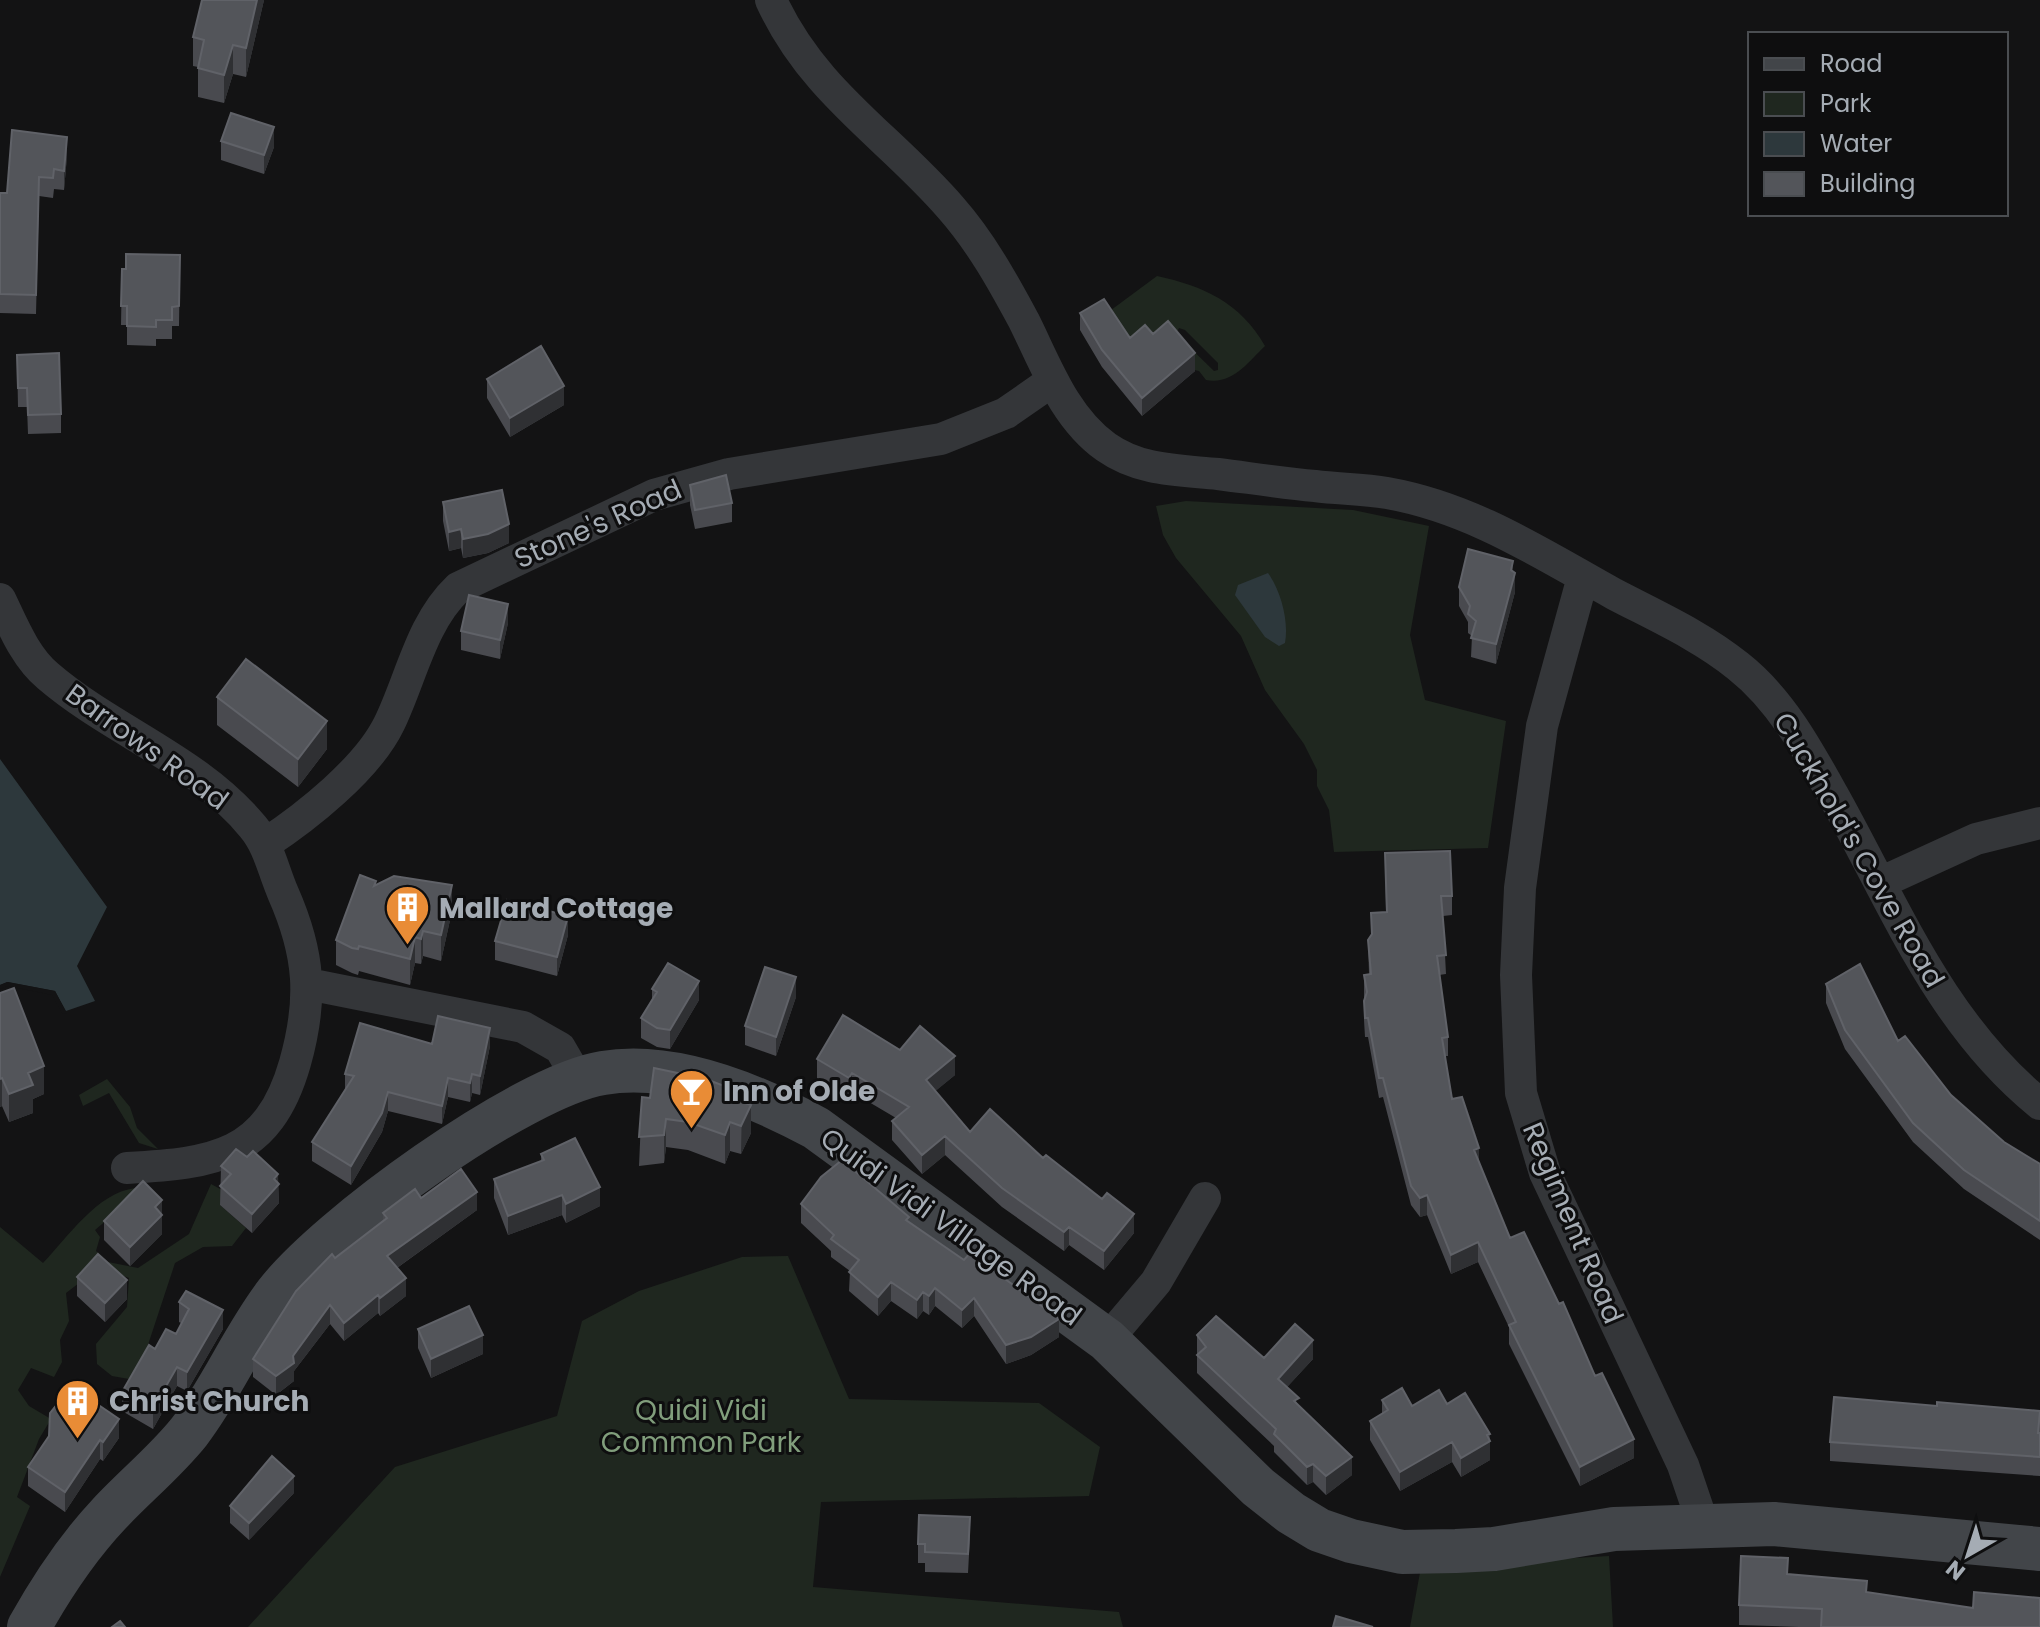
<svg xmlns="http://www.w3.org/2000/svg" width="2040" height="1627" viewBox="0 0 2040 1627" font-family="Poppins,sans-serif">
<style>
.green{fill:#1f271f;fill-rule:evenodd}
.water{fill:#2d383c}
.pier{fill:#131314}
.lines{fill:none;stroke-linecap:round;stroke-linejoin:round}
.street{stroke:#343639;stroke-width:32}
.secondary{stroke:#424549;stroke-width:44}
.wall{fill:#494a4f}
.shaded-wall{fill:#2f3033}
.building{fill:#53555a;stroke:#606268;stroke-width:2}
.labels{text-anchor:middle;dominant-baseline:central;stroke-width:6;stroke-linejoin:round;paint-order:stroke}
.street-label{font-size:28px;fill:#a5acb4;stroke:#0e0e0f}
.poi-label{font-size:28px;font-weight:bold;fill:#a5acb4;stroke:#0e0e0f;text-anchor:start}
.park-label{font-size:28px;fill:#819e7c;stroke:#0e0e0f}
</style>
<rect width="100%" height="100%" fill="#131314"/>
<path class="green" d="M1157 276C1203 286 1240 302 1265 346 1248 362 1233 385 1206 380L1199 371 1130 355 1103 316ZM1179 328 1185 330 1218 363V370L1214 371 1176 334Z
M1186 501 1353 510 1429 526 1410 635 1425 700 1506 721 1488 848 1334 852 1329 810 1317 786V770L1304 744 1265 690 1241 636 1176 558 1163 535 1156 506Z
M107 1079 130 1107 137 1128 158 1149 139 1143 109 1093 83 1106 79 1095Z
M211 1184 224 1191 220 1205 246 1228 232 1246 203 1247 175 1263 144 1357 129 1379 112 1376 97 1364 96 1344 127 1307 129 1278 100 1267 66 1293 69 1321 60 1340 62 1362 54 1377 31 1368 18 1390 29 1406 51 1419 39 1439 17 1497 30 1506 0 1577V1227L43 1263C68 1237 97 1193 135 1188L140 1192 95 1230 100 1237 96 1251 108 1262 138 1268 189 1234Z
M788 1256 849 1399 1039 1403 1100 1447 1089 1496 821 1502 813 1587 1119 1612 1123 1627H248L395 1467 557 1416 582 1321 639 1291 742 1257Z
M1609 1556 1613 1627H1410L1421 1567Z"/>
<path class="water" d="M1268 573C1281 591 1289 621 1285 643L1279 646 1265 637 1235 595 1238 585Z
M0 759 107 907 77 966 95 1001 66 1011 55 991 8 982 0 985Z"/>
<path class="pier" d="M7 982 55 991 67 1014 62 1013 52 995 8 986 0 989V985Z"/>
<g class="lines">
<path class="street" d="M771 0C813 92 889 136 951 208 981 242 1003 282 1024 321 1046 365 1064 417 1106 447 1140 471 1178 470 1218 474 1250 478 1283 483 1315 486 1339 489 1363 489 1387 493 1472 508 1540 553 1614 594 1656 616 1701 636 1738 666 1780 699 1807 748 1833 795 1894 904 1940 1023 2040 1104
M1583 577 1542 726 1520 888 1516 975 1521 1093 1545 1173 1683 1465 1703 1524
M0 599C13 626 25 657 48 676 112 731 198 760 253 827 269 846 273 870 283 893 310 954 313 999 295 1063 268 1157 214 1163 127 1168
M265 844C306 817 367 769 389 724 411 679 421 623 458 588L654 495 729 474 941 439 1006 413 1052 381
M1882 882 1976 839 2040 823
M308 984 523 1027 560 1048 578 1079
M1107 1340 1156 1282 1205 1198"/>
<path class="secondary" d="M29 1627C52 1586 77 1548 109 1514 135 1486 165 1462 189 1432 222 1389 243 1337 276 1294 326 1228 522 1086 603 1073 673 1061 755 1095 816 1128L1107 1340 1258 1487 1291 1513 1319 1530 1351 1541 1402 1552 1456 1551 1494 1549 1614 1529 1774 1524 2040 1549"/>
</g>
<path class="wall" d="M264 0 246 77 233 74 224 103 198 97V67L193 66V37Z
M221 141 274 147 264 174 221 160Z
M67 156 64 190 54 189 53 198 39 196 36 314 0 313V193H7Z
M180 255 179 326H172V339H156V346L127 345V325H121L122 269Z
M1080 313 1130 338 1153 334 1195 371 1142 416 1102 367 1080 330Z
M17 355 61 414V433L28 434 27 407H18Z
M487 379 564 405 510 437 487 398Z
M690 485 732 503V522L695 529 690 505Z
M443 502 509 543 488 553 463 558 461 548 449 551 443 521Z
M1513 572 1515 592 1496 664 1471 657 1472 636 1468 633V622L1459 606V587Z
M508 623 500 659 461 650V631Z
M217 697 327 749 298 787 217 725Z
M1385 853 1452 896V915L1443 916 1446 974 1439 975 1448 1037V1056H1445L1452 1099 1510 1238 1595 1376 1634 1458 1580 1486 1509 1344V1327L1478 1262 1451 1274 1427 1215 1420 1217 1411 1205 1383 1097 1379 1098 1368 1037H1365L1364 1020V975L1369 974 1368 940 1371 936V913L1386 912Z
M376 886 452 911 441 961 423 956 421 964 415 963 410 985 359 971 358 975 352 973 336 965V940Z
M568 935 557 976 495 960V941Z
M1826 984 1898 1041 1951 1095 2004 1142 2040 1164V1240L1964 1189 1913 1142 1845 1049 1826 1003Z
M652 989 699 1000 670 1049 657 1047 641 1038V1018L652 1001Z
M0 993 44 1094 33 1099V1113L9 1122 2 1106 0 1107Z
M796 997 776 1056 745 1045V1026Z
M432 1044 490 1046 480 1095 472 1093 470 1102 448 1097 442 1124 388 1111 382 1132 351 1185 312 1161V1142L345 1091V1074Z
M900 1050 955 1075 935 1091 970 1132 1043 1158 1134 1233 1104 1270 1069 1245 1064 1251 1002 1207 945 1155 922 1174 892 1140V1121L896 1118 852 1092 849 1097 817 1078V1059Z
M642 1097 745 1103 751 1133 741 1154 730 1151 725 1164 688 1150 666 1147 664 1163 639 1166Z
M541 1154 600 1206 566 1223 562 1215 508 1235 494 1198V1179L541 1161Z
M221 1166 278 1183 279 1203 252 1233 220 1205Z
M421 1198 477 1210 397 1268 406 1296 380 1316 378 1313 344 1341 330 1324 294 1371V1381L276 1395 253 1377V1359L335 1258 383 1221V1213Z
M162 1200V1234L130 1266 104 1240V1221Z
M801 1204 909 1222 1059 1337 1031 1355 1006 1364 974 1316 962 1328 935 1306 929 1315 923 1311 917 1319 891 1301 878 1316 849 1291 850 1271 831 1257V1251L801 1223Z
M77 1277 127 1299 105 1322 77 1296Z
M179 1302 223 1329 187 1391 177 1386 153 1429 122 1411V1392L176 1334 181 1323 179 1322Z
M418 1329 483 1354 431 1378 418 1348Z
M1197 1335 1264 1358 1313 1359 1287 1387 1299 1406 1352 1475 1326 1495 1313 1482 1307 1485 1274 1452V1446L1197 1373Z
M1382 1400 1412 1406 1447 1404 1490 1434V1460L1461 1477 1452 1462 1400 1491 1370 1440V1421L1382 1414Z
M2040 1411V1476L1830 1461V1442Z
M49 1436 119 1438 103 1461 100 1459 65 1512 28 1486V1467Z
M294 1493 249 1540 230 1523V1506Z
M970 1536 968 1573 925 1572V1563H918V1544Z
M1788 1575 1867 1592 1973 1608 2040 1627H1799L1739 1625V1605Z"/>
<path class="shaded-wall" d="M257 0H264L246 77V48Z
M233 45V74L224 103V75Z
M274 127V147L264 174V155Z
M67 137V156L64 190V171Z
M1195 353V371L1142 416V398Z
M564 386V405L510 437V418Z
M509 524V543L488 553 463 558V539Z
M461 529V548L449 551V532Z
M1513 561V580L1515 573V592L1496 664V644Z
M508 604V623L500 659V640Z
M327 721V749L298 787V759Z
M452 885V911L441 961V935Z
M568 916V935L557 976V957Z
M423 931V956L421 964V939Z
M415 937V963L410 985V959Z
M796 977V997L776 1056V1037Z
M699 981V1000L670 1049V1030Z
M490 1028V1046L480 1095V1076Z
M955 1056V1075L926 1099V1080Z
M44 1066V1094L33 1099V1113L9 1122V1094L28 1073Z
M852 1073V1092L849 1097V1078Z
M472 1074V1093L470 1102V1083Z
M2 1078V1106L0 1107V1079Z
M448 1078V1097L442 1124V1106Z
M388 1092V1111L382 1132 351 1185V1166Z
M745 1094V1117L751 1105V1133L741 1154 742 1102Z
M666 1119V1147L664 1163V1135Z
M730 1122V1151L725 1164V1135Z
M945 1136V1155L922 1174V1155Z
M1479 1148V1167L1474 1150Z
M278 1174 279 1203 252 1233V1214Z
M600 1187V1206L566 1223V1204Z
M477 1192V1210L387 1275V1256Z
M562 1195V1215L508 1235V1216Z
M1427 1195V1215L1420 1217V1198Z
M162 1200V1234L130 1266V1247L155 1207Z
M1134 1214V1233L1104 1270V1251Z
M1069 1227V1245L1064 1251V1232Z
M1478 1242V1262L1451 1274V1255Z
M406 1278V1296L380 1316V1298Z
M127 1280V1299L105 1322V1303Z
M891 1282V1301L878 1316V1297Z
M935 1288V1306L929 1315V1296Z
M923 1292V1311L917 1319V1300Z
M378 1295V1313L344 1341V1323Z
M974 1298V1316L962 1328V1310Z
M330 1305V1324L294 1371V1381L276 1395V1376Z
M223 1310V1329L187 1391V1372Z
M1059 1319V1337L1031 1355 1006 1364V1345Z
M483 1335V1354L431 1378V1359Z
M1313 1340V1359L1278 1397V1379Z
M177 1367V1386L153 1429V1409Z
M119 1419V1438L103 1461V1442Z
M1490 1434V1460L1461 1477V1458Z
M1634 1439V1458L1580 1486V1467Z
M100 1440V1459L65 1512V1492Z
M1452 1442V1462L1400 1491V1472Z
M1352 1457V1475L1326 1495V1476Z
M1313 1464V1482L1307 1485V1467Z
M294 1476V1493L249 1540V1523Z"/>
<path class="building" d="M202 0H257L246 48 233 45 224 75 198 68 204 40 193 37Z
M231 113 274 127 264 155 221 141Z
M12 130 67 137 64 171 54 169 53 178 39 177 36 295 0 294V193H7Z
M126 254 180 255 179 306 172 307V320H156V327L127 326V306H121L122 269H126Z
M1104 299 1130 338 1145 325 1153 334 1168 321 1195 353 1142 398 1102 350 1080 313Z
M541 346 564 386 510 418 487 379Z
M59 353 61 414 28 415 27 388H18L17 355Z
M726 475 732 503 695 510 690 485Z
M502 490 509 524 488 534 463 539 461 529 449 532 443 502Z
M1468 549 1513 561 1511 570 1515 573 1496 644 1471 638 1476 621 1468 614 1470 606 1459 587Z
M469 595 508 604 500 640 461 631Z
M246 659 327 721 298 759 217 697Z
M1450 851 1452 896H1441L1446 955 1437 956 1448 1037 1442 1038 1452 1099 1462 1097 1479 1148 1474 1150 1510 1238 1524 1232 1559 1304 1563 1302 1595 1376 1602 1373 1634 1439 1580 1467 1509 1325 1516 1322 1478 1242 1451 1255 1427 1195 1420 1198 1411 1186 1383 1078H1379L1368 1018H1365L1364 1001 1367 992 1364 975 1371 974 1368 940 1372 934 1371 913 1387 912 1385 853Z
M360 875 376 881 374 886 394 876 452 885 441 935 423 931 421 939 415 937 410 959 359 946 358 949 352 948 336 940Z
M507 900 568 916 557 957 495 941Z
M668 963 699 981 670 1030 657 1028 641 1018 657 992 652 989Z
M1860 964 1898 1041 1905 1036 1951 1095 2004 1142 2040 1164V1221L1964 1170 1913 1123 1845 1030 1826 984Z
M765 967 796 977 776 1037 745 1026Z
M14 988 44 1066 28 1073 33 1085 9 1094 2 1078 0 1079V993Z
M843 1015 900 1050 920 1026 955 1056 926 1080 970 1132 990 1109 1043 1158 1046 1155 1102 1199 1107 1193 1134 1214 1104 1251 1069 1227 1064 1232 1002 1188 945 1136 922 1155 892 1121 909 1107 852 1073 849 1078 817 1059Z
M438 1016 490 1028 480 1076 472 1074 470 1083 448 1078 442 1106 388 1092 382 1113 351 1166 312 1142 354 1076 345 1074 360 1023 432 1044Z
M654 1068 706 1079 745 1094 742 1102 751 1105 741 1126 730 1122 725 1135 688 1122 666 1119 664 1135 639 1137 642 1097 650 1098Z
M575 1138 600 1187 566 1204 562 1195 508 1216 494 1179 544 1160 541 1154Z
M236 1149 247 1157 253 1151 278 1174 274 1179 279 1184 252 1214 220 1186 231 1174 221 1166Z
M842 1160 909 1217 906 1220 964 1260 970 1253 1059 1319 1031 1337 1006 1345 974 1298 962 1310 935 1288 929 1296 923 1292 917 1300 891 1282 878 1297 849 1272 859 1260 831 1239 834 1235 801 1204 821 1177Z
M461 1169 477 1192 387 1256 406 1278 380 1298 378 1295 344 1323 330 1305 293 1356 294 1363 276 1376 253 1359 296 1291 332 1254 335 1258 387 1218 383 1213 415 1189 421 1198Z
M143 1181 162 1200 155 1207 162 1215 130 1247 104 1221Z
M98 1254 127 1280 105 1303 77 1277Z
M186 1291 223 1310 187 1372 177 1367 153 1409 122 1392 149 1345 155 1349 166 1329 176 1334 189 1309 179 1302Z
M469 1306 483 1335 431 1359 418 1329Z
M1216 1316 1264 1358 1295 1324 1313 1340 1278 1379 1299 1398 1294 1401 1352 1457 1326 1476 1313 1464 1307 1467 1274 1434 1276 1429 1197 1355 1206 1347 1197 1335Z
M1402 1388 1412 1406 1439 1390 1447 1404 1465 1393 1490 1434 1487 1435 1490 1441 1461 1458 1452 1442 1400 1472 1370 1421 1388 1410 1382 1400Z
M81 1393 119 1419 103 1442 100 1440 65 1492 28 1467 49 1436 50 1413 63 1397Z
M1834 1397 1937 1406V1402L2040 1411 2038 1433H2040V1457L1830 1442Z
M272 1456 294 1476 249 1523 230 1506Z
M919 1515 970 1517 968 1554 925 1552V1544H918Z
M1741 1556 1788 1558 1787 1574 1867 1581 1866 1592 1973 1608 1974 1592 2040 1598V1627H1821L1822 1609 1739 1605Z
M1336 1616 1373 1627H1333Z
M120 1621 125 1627H112Z"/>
<defs>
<symbol id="building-pin" viewBox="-11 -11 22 30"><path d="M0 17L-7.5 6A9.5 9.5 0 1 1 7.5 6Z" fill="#e98c36" stroke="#0e0e0f"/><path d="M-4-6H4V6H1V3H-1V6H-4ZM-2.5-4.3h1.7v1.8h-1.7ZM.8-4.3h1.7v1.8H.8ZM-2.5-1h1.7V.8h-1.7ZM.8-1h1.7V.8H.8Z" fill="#fff"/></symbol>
<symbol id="bar-pin" viewBox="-11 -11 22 30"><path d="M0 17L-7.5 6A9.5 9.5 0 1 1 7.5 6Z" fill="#e98c36" stroke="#0e0e0f"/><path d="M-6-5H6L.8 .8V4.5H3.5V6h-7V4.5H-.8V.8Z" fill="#fff"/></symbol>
</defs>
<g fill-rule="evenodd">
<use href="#building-pin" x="382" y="882" width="51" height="69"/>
<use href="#bar-pin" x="666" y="1066" width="51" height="69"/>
<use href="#building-pin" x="52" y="1376" width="51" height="69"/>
</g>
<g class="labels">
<g class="street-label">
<text transform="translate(598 524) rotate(-24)">Stone's Road</text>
<text transform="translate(147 747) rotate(36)">Barrows Road</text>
<text transform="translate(1859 850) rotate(60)">Cuckhold's Cove Road</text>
<text transform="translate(1573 1223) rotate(67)">Regiment Road</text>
<text transform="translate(951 1227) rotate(36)">Quidi Vidi Village Road</text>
</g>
<g class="poi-label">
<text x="439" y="908">Mallard Cottage</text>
<text x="723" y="1091">Inn of Olde</text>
<text x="109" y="1401">Christ Church</text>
</g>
<g class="park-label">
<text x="701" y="1410">Quidi Vidi<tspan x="701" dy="32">Common Park</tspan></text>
</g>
</g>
<rect x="1748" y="32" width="260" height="184" fill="#0e0e0f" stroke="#4a4d51" stroke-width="2"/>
<rect x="1764" y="58" width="40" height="12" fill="#424549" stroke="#4a4d51" stroke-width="2"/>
<text x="1820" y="72" font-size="24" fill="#a5acb4">Road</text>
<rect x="1764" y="92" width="40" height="24" fill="#1f271f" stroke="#4a4d51" stroke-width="2"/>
<text x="1820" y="112" font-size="24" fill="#a5acb4">Park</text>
<rect x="1764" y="132" width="40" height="24" fill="#2d383c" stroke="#4a4d51" stroke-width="2"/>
<text x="1820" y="152" font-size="24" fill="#a5acb4">Water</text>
<rect x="1764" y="172" width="40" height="24" fill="#53555a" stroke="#4a4d51" stroke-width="2"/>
<text x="1820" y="192" font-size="24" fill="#a5acb4">Building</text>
<g transform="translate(1968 1555) rotate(219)" stroke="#0e0e0f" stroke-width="6" paint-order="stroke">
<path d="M0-6L14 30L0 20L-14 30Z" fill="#a5acb4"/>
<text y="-12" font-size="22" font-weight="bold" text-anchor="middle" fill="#a5acb4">N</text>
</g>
</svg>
